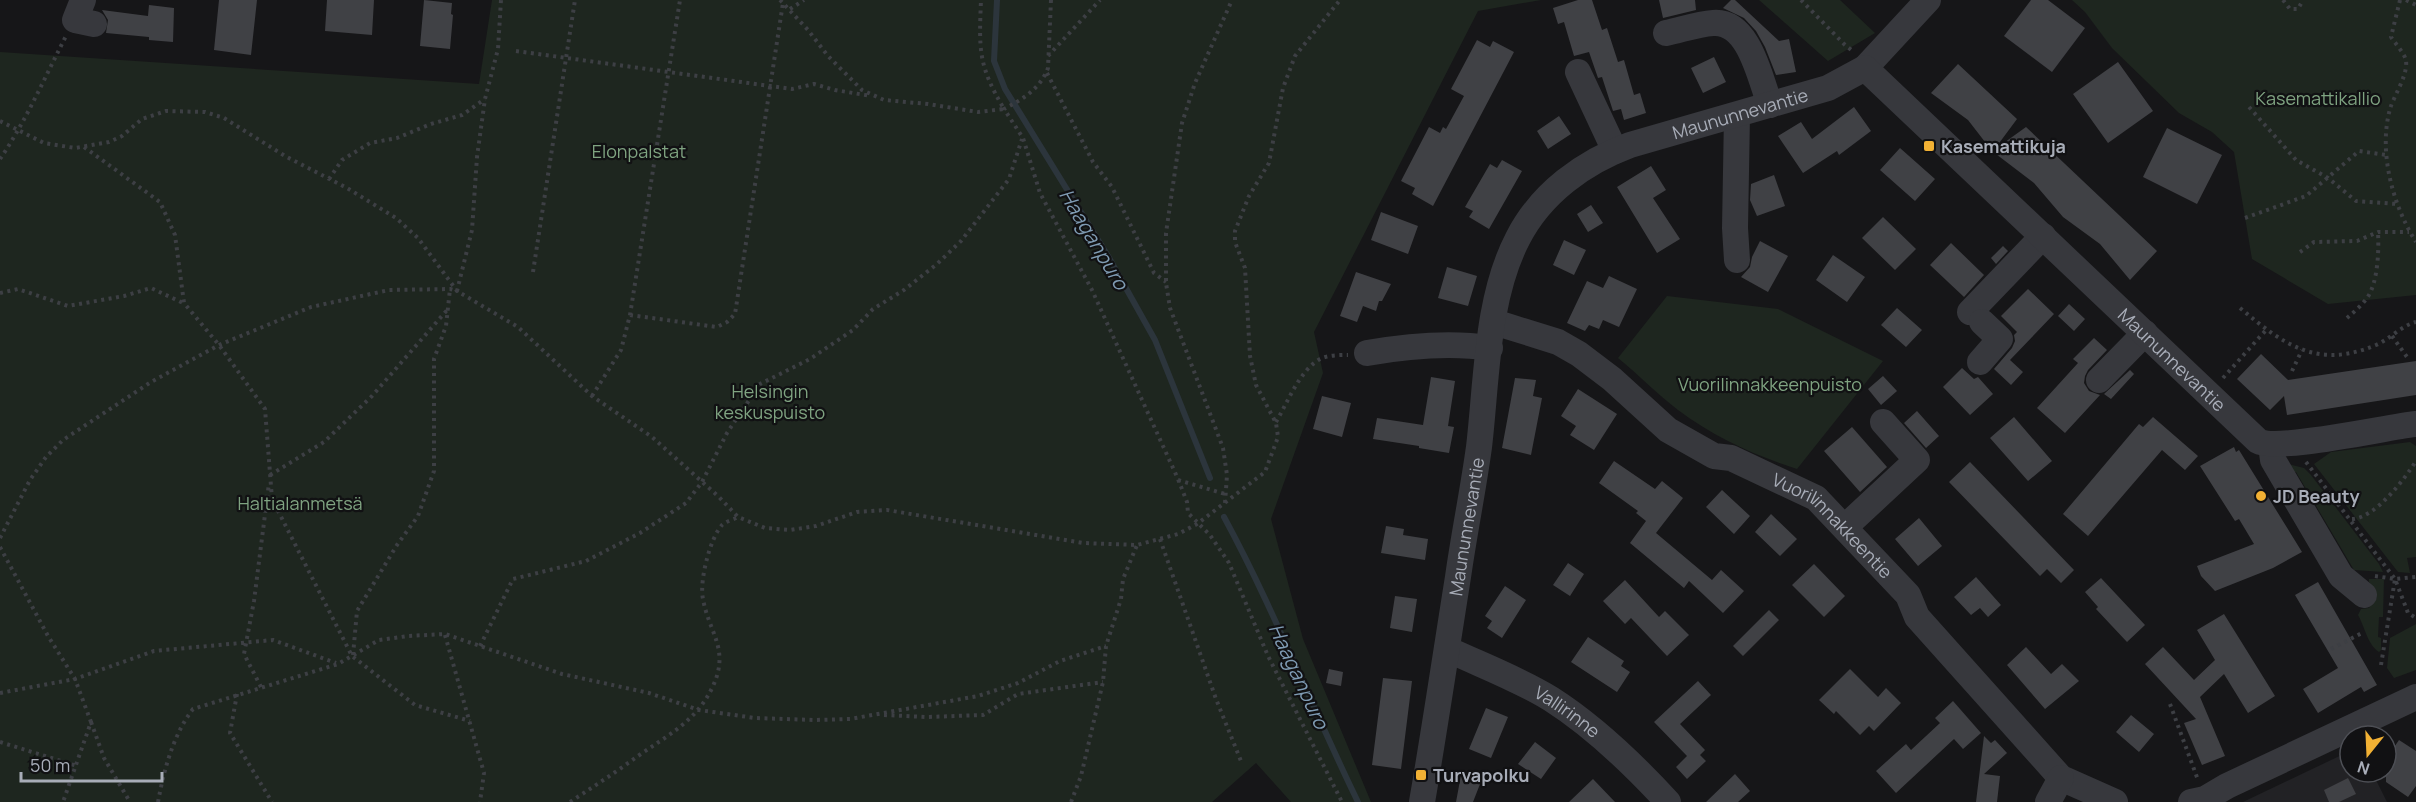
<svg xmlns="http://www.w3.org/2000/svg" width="2416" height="802" viewBox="0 0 2416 802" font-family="Manrope,sans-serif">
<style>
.built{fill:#222225}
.green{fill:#1e261f}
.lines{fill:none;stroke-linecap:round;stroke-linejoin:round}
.stream{stroke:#2c353c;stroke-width:6}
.building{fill:#404145}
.path{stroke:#3d3f44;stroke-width:4;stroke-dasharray:3 4.5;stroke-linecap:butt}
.minor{stroke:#37383d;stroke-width:26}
.poi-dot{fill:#f2b134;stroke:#111113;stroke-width:2}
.labels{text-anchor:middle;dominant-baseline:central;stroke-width:4.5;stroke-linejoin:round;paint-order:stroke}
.park-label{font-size:18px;fill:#7fa381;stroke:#111113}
.street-label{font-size:18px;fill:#a8adb8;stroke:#111113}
.poi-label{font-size:18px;font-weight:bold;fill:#a8adb8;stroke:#111113;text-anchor:start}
.water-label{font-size:20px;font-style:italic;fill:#7f9bb3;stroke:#111113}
</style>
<rect width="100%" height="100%" fill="#161618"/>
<path class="built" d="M2350 751V772H2372L2387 802H2243Z"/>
<path class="green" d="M492 0H1541L1478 11 1314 332 1323 373 1271 519 1303 639 1371 802H1291L1256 763 1212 802H0V52L479 84Z
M1759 0H1840L1875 33 1828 61Z
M2072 0H2416V295L2328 304 2252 259 2234 152 2212 132 2179 113 2112 48 2085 12Z
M1667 296 1778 309 1883 361 1797 469C1754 455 1714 437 1678 410 1657 394 1639 375 1618 358Z
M2410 442 2416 446V557L2407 558 2410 573 2398 572 2314 464 2331 452Z
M2284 463 2304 468 2311 475 2379 564 2383 572 2354 570 2296 472H2294Z
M2369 579H2384L2383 617H2379L2378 637 2381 638V650L2379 652C2367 644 2365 627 2358 615L2361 609 2369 608 2376 599V590L2369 582Z
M2416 624V670L2394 678 2387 668 2390 638Z"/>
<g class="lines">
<path class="stream" d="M997 0 994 61 1005 89 1108 256 1155 340 1210 478
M1224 517C1274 609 1312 708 1358 802"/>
</g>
<path class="building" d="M219 0H257L251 55 214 50Z
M327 0H374L372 35 325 31Z
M424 0 452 3 451 14 453 15 450 49 420 46Z
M1578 0H1592L1602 30 1607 28 1618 62 1624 60 1634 95 1640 93 1646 113 1624 120 1621 109 1613 111 1602 77 1598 78 1589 52 1574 56 1564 22 1558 24 1553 8Z
M1659 0H1695L1696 10 1663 18Z
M1731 0H1735L1779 41 1789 39 1796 72 1776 75 1765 47 1756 31 1744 18 1723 8Z
M2031 0H2048L2085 28 2052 72 2004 36Z
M149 5 174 8 173 42 149 40V37L106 33 108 20 102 10 148 16Z
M1477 40 1490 47 1493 41 1514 52 1433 206 1412 194 1415 188 1401 181 1429 127 1440 133 1443 127 1446 129 1464 96 1451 89Z
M1714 57 1726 82 1703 93 1691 68Z
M2118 62 2153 111 2108 143 2073 94Z
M1958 64 2017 119 1994 150 2026 127 2157 251 2130 280 2100 244 2063 217 2034 183 1992 151 1968 120 1931 93Z
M1854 107 1871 131 1839 155 1837 151 1803 173 1778 136 1801 122 1812 139Z
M1559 116 1571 134 1548 149 1537 131Z
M2167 128 2222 155 2197 204 2143 177Z
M1900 148 1935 179 1915 201 1880 170Z
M1502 160 1522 171 1489 229 1469 217 1473 211 1465 207 1490 164 1497 168Z
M1651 166 1666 190 1653 198 1680 239 1657 253 1617 187Z
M1774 175 1785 206 1757 216 1750 200 1751 184Z
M1591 205 1603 223 1588 232 1577 214Z
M1381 212 1418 226 1408 254 1371 240Z
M1883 217 1916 249 1895 270 1862 238Z
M1564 240 1586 250 1574 275 1553 265Z
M1760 241 1788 256 1768 292 1741 277 1750 267 1752 257Z
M1951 243 1984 275 1964 297 1930 265Z
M2003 246 2008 251 1996 264 1991 258Z
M1833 255 1865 277 1847 302 1816 280Z
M1447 267 1477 276 1468 306 1438 298Z
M1356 272 1391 284 1382 301H1379L1376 311 1363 306 1357 322 1340 316Z
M1609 276 1637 289 1619 327 1603 320 1599 329 1589 325 1585 331 1567 323 1587 281 1603 288Z
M2028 289 2054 314 2010 360 2023 372 2011 385 1994 369 2012 348 2015 341 2014 335 2017 332 2001 316Z
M2069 304 2085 319 2074 331 2058 316Z
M1897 308 1922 330 1906 347 1881 325Z
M2094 338 2107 350 2088 370 2085 376 2084 383 2089 391 2100 395 2065 433 2037 408 2078 363 2073 359Z
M2261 354 2288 380 2416 361V395L2287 415 2284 396 2270 410 2237 379Z
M1962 368 1974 379 1978 377 1993 394 1970 415 1943 387Z
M2130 370 2134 374 2111 399 2104 394Z
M1883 376 1897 391 1881 405 1868 389Z
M1431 377 1455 381 1448 426 1454 427 1449 453 1419 448V446L1373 439 1377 418 1423 425Z
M1515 378 1536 380 1533 396 1542 398 1531 455 1502 448Z
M1578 389 1617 414 1594 450 1570 435 1576 426 1561 416Z
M1322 396 1351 403 1342 437 1313 429Z
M1917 411 1939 436 1926 448 1904 423Z
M2014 417 2052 461 2028 481 1990 438Z
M2153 417 2198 456 2185 470 2162 450 2088 536 2063 514 2139 424 2143 427Z
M1852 427 1887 467 1860 492 1824 451Z
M2234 447 2236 452 2239 450 2302 552 2273 568 2215 591 2201 576 2197 566 2254 544 2239 519 2235 521 2200 466Z
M1614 461 1655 489 1662 481 1683 498 1656 533 1712 580 1721 570 1744 591 1723 613 1689 581 1684 588 1630 543 1646 521 1636 513 1638 511 1599 483Z
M1970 462 2074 570 2061 583 2047 569 2040 576 1949 482Z
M1722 490 1750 516 1734 534 1706 507Z
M1771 514 1797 539 1780 556 1755 532Z
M1919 518 1942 546 1918 566 1895 539Z
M1386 526 1404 529 1403 535 1428 539 1425 560 1381 553Z
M1568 563 1584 574 1570 596 1553 585Z
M1814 564 1845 596 1824 617 1792 585Z
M1976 577 2001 605 1988 617 1980 608 1971 615 1954 597Z
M2101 578 2145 625 2127 642 2096 609 2098 607 2085 592Z
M1625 580 1659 617 1665 611 1689 635 1667 656 1631 618 1625 624 1603 601Z
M2318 582 2377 685 2364 692 2361 687 2318 713 2303 689 2338 668 2295 595Z
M1505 586 1526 600 1502 638 1487 628 1492 621 1485 616Z
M1395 596 1417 599 1412 632 1390 628Z
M1769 610 1779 620 1743 656 1733 646Z
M2224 614 2275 696 2248 713 2224 674 2200 697 2225 756 2202 765 2184 723 2196 719 2145 664 2163 647 2194 680 2215 660 2197 630Z
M1588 637 1624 661 1621 666 1630 672 1617 692 1571 662Z
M2026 647 2051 674 2062 664 2079 681 2045 709 2007 665Z
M1329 669 1343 672 1341 686 1326 683Z
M1850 669 1878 697 1886 688 1901 703 1874 731 1869 726 1860 735 1836 711 1834 714 1819 700Z
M1383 678 1412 681 1401 769 1372 765Z
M1698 681 1711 695 1680 724 1705 750 1700 755 1706 761 1687 779 1676 767 1687 756 1654 722Z
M1953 701 1981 733 1963 749 1954 739 1896 793 1876 771 1906 744 1911 750 1940 723 1935 718Z
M1486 708 1508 717 1491 758 1469 749Z
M2131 715 2154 734 2139 752 2116 732Z
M1984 736 1991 743 1995 740 2007 753 1984 774 2000 776 1997 802H1976Z
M2399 740 2416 751V786L2408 797 2386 782V759Z
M1535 742 1556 758 1541 779 1518 764Z
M1735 774 1750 791 1738 802H1706Z
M1461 775 1482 779 1473 802H1456Z
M2348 778 2356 794 2339 802H2329L2324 790Z
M1593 779 1615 802H1569Z"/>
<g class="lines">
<path class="path" d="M780 0 808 30 828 56 862 90 884 100 928 104 978 112 1004 109C978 65 979 50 981 0
M1051 0 1048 68C1040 89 1023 99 1004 109L1023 138 1040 193 1092 290 1178 479 1187 502 1188 513 1210 535 1229 563 1268 656 1342 802
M1801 0 1845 45 1854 52
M2283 0 2290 9H2298L2303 0
M2400 0 2391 37C2395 43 2404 53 2406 60 2408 76 2394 95 2390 109 2378 152 2393 206 2416 242
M2406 0 2416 5
M790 9 804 0
M516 51 792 89 814 84 835 90 871 96
M1048 56 1100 0
M1047 73 1093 162 1112 187 1154 273 1166 282
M2249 107 2296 160 2328 178 2356 201 2397 204
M0 121 44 143 75 148 109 142 122 136 142 119 166 111 205 112 224 118 285 156 347 188 396 218 418 238 457 291 518 327 592 396 652 437 719 497 738 517 765 528 790 530 816 526 857 512 887 510 1083 543 1137 545 1178 534 1197 524 1265 472 1278 437 1276 423 1256 385 1250 356 1245 268 1235 242V231L1249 196 1269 163 1283 88 1295 56 1340 0
M84 147 160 202 175 235 184 303 219 345 265 409 272 499 352 656 415 705 470 721
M0 159C26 121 45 77 66 36
M329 179 342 160 370 143 397 138 431 124 462 115 485 99
M2245 218 2306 196 2359 151 2386 155
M2300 252 2314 242 2357 241 2378 232H2409
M533 272 575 0
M0 293 18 289 68 306 124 296 151 288 183 303
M2240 308C2283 344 2317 370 2376 345 2390 339 2401 326 2416 322
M630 315 717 327 727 322 735 314 783 3
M2347 318C2354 312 2362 305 2367 298 2378 283 2379 250 2378 232
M2392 336 2407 357
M2292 371 2302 350
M2223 378 2266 330
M592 396 621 350 630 315 680 0
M1276 422C1288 402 1299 371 1320 359 1328 355 1339 355 1348 355
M2306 462 2395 579 2408 613 2416 618
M270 475 324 442 372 396 448 309
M1178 480 1225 494
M1225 503 1227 475 1223 448 1170 308 1166 283V233L1182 123 1195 83 1232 0
M2352 519C2375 518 2404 480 2416 461
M0 538 30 480 46 457 63 440 151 382 219 345 311 307 389 290 450 289 457 291 472 230 477 157 485 99 498 49 501 0
M1160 539 1216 699 1241 761
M0 547 48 636 75 679 91 722 63 802
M2375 576 2395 579 2416 577
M445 635 484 773 480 802
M480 646 513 579 586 561 640 533 686 503 702 482 727 433 760 384 810 359 853 330 873 309 904 290 937 264 961 241 1009 179 1022 139
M2331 649 2362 633
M353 655 357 611 397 545 418 516 434 471V359L446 326 450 289
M2381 665 2395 579
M261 687 244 654 254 601 269 483
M0 693 75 679 154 651 273 640 336 663
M237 694 230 733 272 802
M2170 704 2198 780
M884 715 927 717 983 715 1018 694 1103 682
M91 722 104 758 130 802
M0 742 77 766
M158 802C164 770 173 735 193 709L338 664 379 640 408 636 445 634 562 674 649 693 699 710 755 718 814 720 850 719 978 696 1018 683 1060 661 1106 646
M570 802C593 787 616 772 638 756 668 735 697 721 713 686 730 649 709 633 703 599 699 582 710 538 722 525 726 521 733 520 738 517
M1071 802 1081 776 1103 682 1106 646 1121 599 1123 579 1137 545"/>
<g class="minor">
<path d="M83 0 75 20 94 24"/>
<path d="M1666 33C1681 30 1697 24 1713 23 1749 20 1760 78 1770 105"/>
<path d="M1865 68 1928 0"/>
<path d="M1578 72 1615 151"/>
<path d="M1737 115 1735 228 1737 260"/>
<path d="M1970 312 2043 236"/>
<path id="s1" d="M1494 322 1558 342 1579 354 1612 379 1668 430 1714 456 1731 458 1816 498 1908 595 1917 617 2061 778 2115 802"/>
<path d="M1367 353C1407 346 1450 342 1490 348"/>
<path d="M1980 362 2000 339 1982 322"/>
<path d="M2099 380 2145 333"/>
<path d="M2271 445 2273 460 2341 576 2364 595"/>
<path d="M1845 527 1917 460 1883 422"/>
<path id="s2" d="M1447 649C1481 665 1519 679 1551 699 1595 727 1633 764 1668 802"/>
<path id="s3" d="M1422 802C1435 727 1446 652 1458 577 1464 534 1473 491 1479 447 1487 380 1486 299 1518 238 1541 193 1584 162 1630 145L1828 88 1865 68 2258 441C2277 452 2387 427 2416 424"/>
<path d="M2048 802 2061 778"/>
<path d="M2191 802 2205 799 2227 786 2416 697"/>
</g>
</g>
<g class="poi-dot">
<rect x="1923" y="140" width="12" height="12" rx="3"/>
<circle cx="2261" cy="496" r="6"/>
<rect x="1415" y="769" width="12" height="12" rx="3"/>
</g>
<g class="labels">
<g class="park-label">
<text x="2318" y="98">Kasemattikallio</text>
<text x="639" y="151">Elonpalstat</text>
<text x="1770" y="384">Vuorilinnakkeenpuisto</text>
<text x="770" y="391">Helsingin<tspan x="770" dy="21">keskuspuisto</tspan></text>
<text x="300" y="503">Haltialanmetsä</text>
</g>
<g class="street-label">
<text stroke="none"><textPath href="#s3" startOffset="837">Maununnevantie</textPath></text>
<text stroke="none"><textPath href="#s3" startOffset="1394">Maununnevantie</textPath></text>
<text stroke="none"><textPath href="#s3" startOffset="279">Maununnevantie</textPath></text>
<text stroke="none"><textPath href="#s1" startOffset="402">Vuorilinnakkeentie</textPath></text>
<text stroke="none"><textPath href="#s2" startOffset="136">Vallirinne</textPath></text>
</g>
<g class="poi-label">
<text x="1941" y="146">Kasemattikuja</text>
<text x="2273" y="496">JD Beauty</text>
<text x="1433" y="775">Turvapolku</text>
</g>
<g class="water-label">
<text transform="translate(1094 239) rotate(59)">Haaganpuro</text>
<text transform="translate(1299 676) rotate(65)">Haaganpuro</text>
</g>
</g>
<g transform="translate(2368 754) rotate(198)"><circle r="28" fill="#111113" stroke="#4d4f55" stroke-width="1.5"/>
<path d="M0-4.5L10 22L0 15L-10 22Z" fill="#f2b134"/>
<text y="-9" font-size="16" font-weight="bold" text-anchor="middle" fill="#a8adb8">N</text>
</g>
<path d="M21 772v9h141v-9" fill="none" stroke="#a8adb8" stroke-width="3"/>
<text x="30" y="772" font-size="18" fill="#a8adb8" stroke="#111113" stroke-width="4.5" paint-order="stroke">50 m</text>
</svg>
